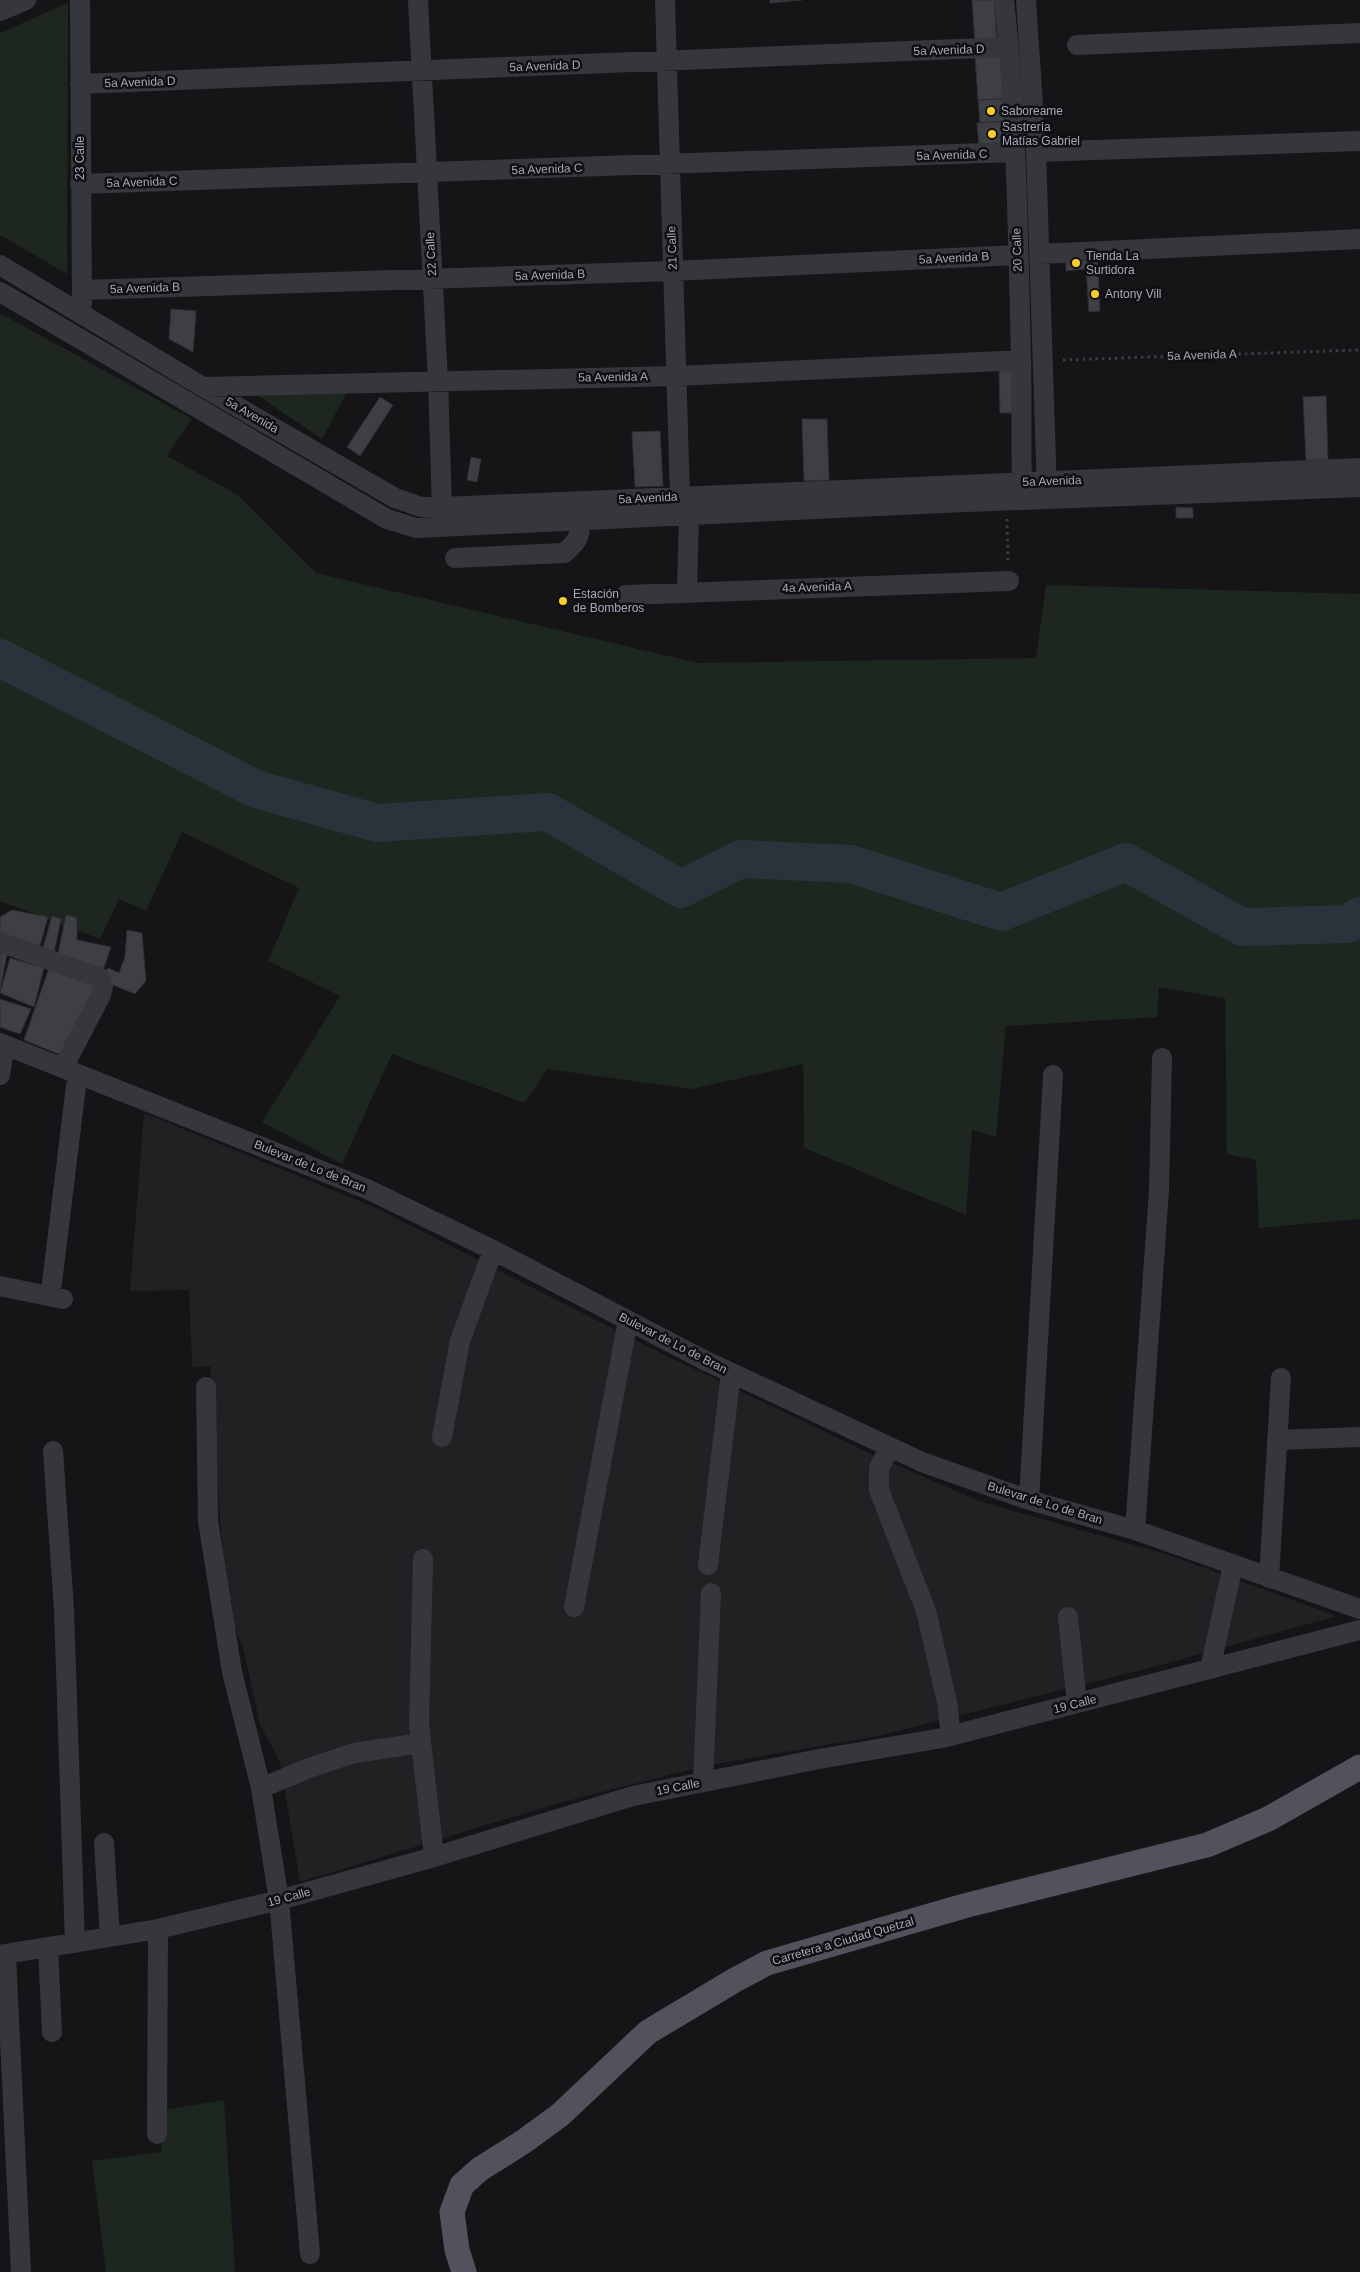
<svg xmlns="http://www.w3.org/2000/svg" width="1360" height="2272" viewBox="0 0 1360 2272" font-family="Helvetica,sans-serif">
<style>
.built{fill:#212124}
.green{fill:#1d261f}
.lines{fill:none;stroke-linecap:round;stroke-linejoin:round}
.river{stroke:#2a323c;stroke-width:38}
.building{fill:#3e3f45;stroke:#2f2f33}
.path{stroke:#3b3d44;stroke-width:3;stroke-dasharray:2.5 4;stroke-linecap:butt}
.minor{stroke:#36363d;stroke-width:20}
.major{stroke:#51525c;stroke-width:25}
.poi-dot{fill:#ffcd25;stroke:#101012;stroke-width:2}
.labels{text-anchor:middle;dominant-baseline:central;stroke-width:5;stroke-linejoin:round;paint-order:stroke}
.street-label{font-size:12px;fill:#a5a9b9;stroke:#101012}
.poi-label{font-size:12px;fill:#a5a9b9;stroke:#101012;text-anchor:start}
</style>
<rect width="100%" height="100%" fill="#151517"/>
<path class="built" d="M144 1113 376 1208 661 1353 865 1451 979 1501 1169 1555 1337 1616 1157 1666 878 1736 705 1766 555 1804 300 1882 280 1762 260 1725 244 1651 226 1605 210 1366 192 1367 189 1290 130 1291Z"/>
<path class="green" d="M68 3 67 274 0 235V33Z
M0 313 192 419 167 456 238 495 316 573 698 663 1036 658 1046 585 1360 594V1219L1259 1228 1256 1160 1227 1154 1225 998 1159 987 1157 1017 1006 1026 996 1137 972 1130 966 1215 804 1148 803 1064 691 1089 547 1069 525 1103 392 1054 342 1164 262 1122 340 996 268 961 299 888 182 832 146 911 119 899 100 939 0 901Z
M354 379 322 439 242 385Z
M224 2100 235 2272H106L92 2161 161 2152 163 2110Z"/>
<g class="lines">
<path class="river" d="M0 658 256 789 377 823 548 812 681 889 741 859 851 864 1001 912 1126 862 1242 927 1348 924 1360 916"/>
</g>
<path class="building" d="M770 0H802L770 3Z
M972 0H994L997 42 975 43Z
M1000 53 1003 99 978 100 975 55Z
M1003 99 1005 121 980 123 978 100Z
M1005 121 1007 144 979 146 977 123Z
M1097 257 1100 311 1089 312 1086 269 1066 271V258Z
M171 309 196 311 193 352 169 339Z
M1017 370 1019 413H1000L999 371Z
M1326 396 1328 460H1306L1303 397Z
M380 397 393 405 360 456 347 447Z
M802 419H827L829 480 804 481Z
M660 431 663 486 635 487 632 432Z
M471 457 481 459 477 482 467 480Z
M1176 507 1193 508V518H1176Z
M12 910 48 917 39 949 0 935V917Z
M66 915 77 918V940L111 947 103 970 58 954Z
M52 916 61 919 54 953 42 951Z
M127 930 142 933 146 981 135 994 111 984 102 978 108 968 119 973 125 957Z
M0 953 7 954 0 990Z
M10 958 44 968 34 1007 0 993Z
M49 968 98 986 61 1055 24 1040Z
M0 999 31 1009 20 1034 0 1027Z"/>
<g class="lines">
<path class="path" d="M1063 360 1360 350
M1007 519 1008 561"/>
<path class="minor" d="M80 0 82 303
M418 0 438 381 442 507
M665 0 680 497
M1004 0C1017 117 1018 241 1021 359 1022 405 1021 450 1022 495
M1026 0 1036 152 1047 494
M0 11 26 0
M1077 45 1360 33
M80 84 1009 47
M1036 152 1360 141
M80 184 1014 152
M1040 254 1360 239
M0 265 203 387 395 498 421 507H442L1360 468
M82 290 673 271 1017 255
M0 292 387 519 416 528 942 503 1360 487
M204 387 676 376 1021 360
M455 558 564 553C577 542 580 538 581 520
M687 592 689 515
M626 595 1009 581
M0 942 100 978 103 986 101 995 63 1068
M0 1043 367 1189 493 1250 704 1360 922 1462 1029 1500 1135 1530 1360 1609
M0 1075 5 1045
M52 1283 76 1086 79 1075
M0 1286 63 1299
M206 1387 208 1521 232 1672 261 1788 279 1900 310 2254
M442 1437 460 1341 493 1250
M1277 1440 1360 1437
M890 1447 879 1468V1490L926 1611 947 1702 951 1736
M53 1451 64 1610 75 1943
M1029 1500 1053 1075
M1135 1530 1159 1191 1162 1058
M423 1559 419 1724 434 1857
M708 1565 731 1373
M1269 1578 1281 1378
M574 1607 628 1320
M1068 1617 1077 1703
M1210 1669 1233 1565
M703 1782 711 1593
M261 1788 309 1768 354 1753 421 1743
M104 1843 110 1937
M48 1947 52 2032
M0 1955 158 1929 279 1900 434 1857 633 1796 819 1759 942 1738 1360 1630
M6 1955 21 2272
M157 2134 158 1929"/>
<path class="major" d="M464 2272 457 2250 452 2212 462 2185 480 2169 523 2142 560 2115 648 2032 735 1980 767 1963 964 1906 1207 1845 1268 1819 1360 1767"/>
</g>
<g class="poi-dot">
<circle cx="991" cy="111" r="5"/>
<circle cx="992" cy="134" r="5"/>
<circle cx="1076" cy="263" r="5"/>
<circle cx="1095" cy="294" r="5"/>
<circle cx="563" cy="601" r="5"/>
</g>
<g class="labels">
<g class="street-label">
<text transform="translate(949 50) rotate(-2)">5a Avenida D</text>
<text transform="translate(545 66) rotate(-2)">5a Avenida D</text>
<text transform="translate(140 82) rotate(-2)">5a Avenida D</text>
<text transform="translate(952 155) rotate(-2)">5a Avenida C</text>
<text transform="translate(80 158) rotate(-90)">23 Calle</text>
<text transform="translate(547 169) rotate(-2)">5a Avenida C</text>
<text transform="translate(142 182) rotate(-2)">5a Avenida C</text>
<text transform="translate(672 248) rotate(-92)">21 Calle</text>
<text transform="translate(1017 250) rotate(-92)">20 Calle</text>
<text transform="translate(431 254) rotate(-93)">22 Calle</text>
<text transform="translate(954 258) rotate(-3)">5a Avenida B</text>
<text transform="translate(550 275) rotate(-2)">5a Avenida B</text>
<text transform="translate(145 288) rotate(-2)">5a Avenida B</text>
<text transform="translate(1202 355) rotate(-2)">5a Avenida A</text>
<text transform="translate(613 377) rotate(-1)">5a Avenida A</text>
<text transform="translate(252 415) rotate(30)">5a Avenida</text>
<text transform="translate(1052 481) rotate(-2)">5a Avenida</text>
<text transform="translate(648 498) rotate(-3)">5a Avenida</text>
<text transform="translate(817 587) rotate(-2)">4a Avenida A</text>
<text transform="translate(310 1166) rotate(22)">Bulevar de Lo de Bran</text>
<text transform="translate(673 1343) rotate(27)">Bulevar de Lo de Bran</text>
<text transform="translate(1045 1503) rotate(17)">Bulevar de Lo de Bran</text>
<text transform="translate(1075 1704) rotate(-14)">19 Calle</text>
<text transform="translate(678 1787) rotate(-11)">19 Calle</text>
<text transform="translate(289 1897) rotate(-15)">19 Calle</text>
<text transform="translate(843 1941) rotate(-16)">Carretera a Ciudad Quetzal</text>
</g>
<g class="poi-label">
<text x="1001" y="111">Saboreame</text>
<text x="1002" y="127">Sastrería<tspan x="1002" dy="14">Matías Gabriel</tspan></text>
<text x="1086" y="256">Tienda La<tspan x="1086" dy="14">Surtidora</tspan></text>
<text x="1105" y="294">Antony Vill</text>
<text x="573" y="594">Estación<tspan x="573" dy="14">de Bomberos</tspan></text>
</g>
</g>
</svg>
